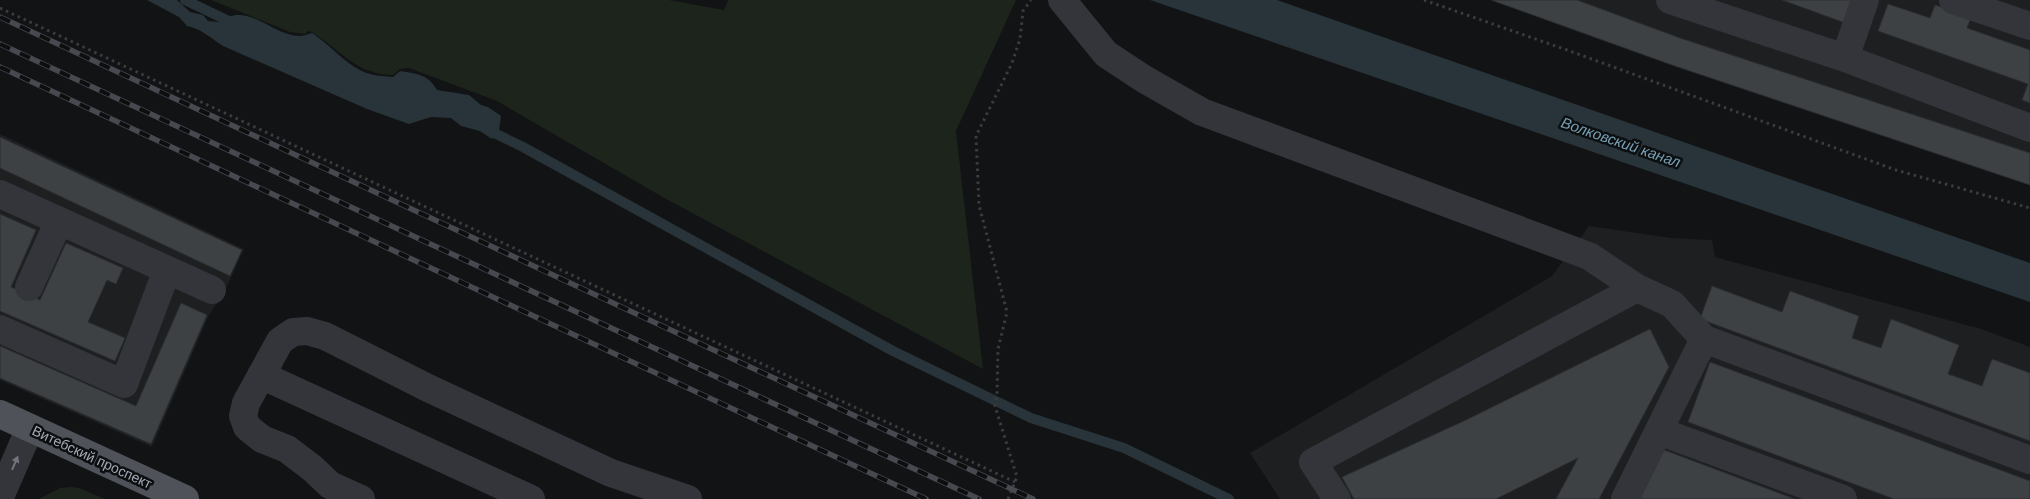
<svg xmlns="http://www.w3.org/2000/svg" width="2030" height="499" viewBox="0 0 2030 499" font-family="Helvetica,sans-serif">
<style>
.built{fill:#1e1f21}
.green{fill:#1c241c}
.water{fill:#283439}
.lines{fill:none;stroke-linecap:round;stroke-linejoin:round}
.stream{stroke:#283439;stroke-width:10}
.building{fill:#3e4144;stroke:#2c2d31}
.path{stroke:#393c41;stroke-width:3;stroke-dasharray:2.5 4;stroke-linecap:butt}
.minor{stroke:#33353a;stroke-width:28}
.major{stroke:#4f5259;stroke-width:28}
.rail-casing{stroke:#46494f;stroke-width:5.5}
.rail{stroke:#0d0e0f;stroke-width:4;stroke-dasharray:11;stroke-linecap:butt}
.oneway{fill:#71767e}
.labels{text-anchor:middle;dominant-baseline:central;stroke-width:5;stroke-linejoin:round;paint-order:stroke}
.street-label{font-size:14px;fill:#a3abb6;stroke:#0d0e0f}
.water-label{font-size:15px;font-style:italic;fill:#76a0b4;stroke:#0d0e0f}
</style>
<rect width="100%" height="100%" fill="#121314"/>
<path class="built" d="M1491 0H2030V185L1672 65Z
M0 134 244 249 223 295 209 315 152 447 0 380Z
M1589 226 1671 238 1712 240 1715 257 1981 329 2030 347V499H1280L1250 453 1552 276Z"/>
<path class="green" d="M211 0H669L724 10 728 0H1016L956 131 983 369 666 199 497 101 409 68 400 69 393 75C357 75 340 50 312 32L308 31 305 34 290 32Z
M70 487 79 488 105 499H39L60 488Z"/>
<path class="water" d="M147 0H177L190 12 203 15 208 21 219 22C248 0 271 36 300 36 304 36 308 34 312 33 331 45 348 68 370 74 377 76 386 76 393 77L400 71C417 74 428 74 437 90L469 95 481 105 488 107 501 116 499 130 492 139 480 131 461 126 451 118 431 117 409 124 367 109 223 46C212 39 200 28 187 26L179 17Z
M1150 0H1277L2030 263V302Z"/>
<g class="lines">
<path class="stream" d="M185 0 235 24
M486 129 523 147 893 351 1031 418 1124 448 1229 499"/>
</g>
<path class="building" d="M1491 0H1577L1680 38 2030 153V185L1672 65Z
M1782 0H1857L1848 24Z
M1888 4 1930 18 1935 5 1971 17 1967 28 2030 50V103L2022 100 2028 84 1878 31Z
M0 137 242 250 230 276 0 168Z
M0 214 36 230 11 287 40 300 66 243 123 268 116 284 107 280 88 322 125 338 115 361 0 311Z
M1712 286 1782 312 1790 291 1859 316 1852 338 1881 348 1891 319 1959 345 1948 374 1982 386 1992 359 2030 373V441L1700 319Z
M181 303 207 315 151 444 0 378V346L136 406Z
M1650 329 1669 367 1599 499H1556L1578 458 1496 499H1354L1342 477 1466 420Z
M1710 362 2030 481V499H1894L1688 422Z
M1659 448 1795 499H1640Z"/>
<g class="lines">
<path class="path" d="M1424 0 1567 50 1896 170 2030 208
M0 8 1015 482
M1008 499 1017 477 995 406 997 394 998 349 1007 312 979 205 976 136 1012 63 1020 39 1023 11 1031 0"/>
<path class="minor" d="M1062 0 1106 54 1144 79 1202 112 1589 256 1637 288 1672 304 1704 339 2030 460
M1670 0 1845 58 2030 128
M1953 0 2030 26
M1845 58 1865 0
M0 194 212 290
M29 287 59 221
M0 329 124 384 167 270
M261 375 531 499
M1659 431 1843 499
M0 497 30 428
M361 499 330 485 312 468 287 449 262 439 247 427 243 416 246 403 280 341 293 332 307 331 325 336 428 388 611 473 688 499
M1337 499 1313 462 1637 288
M1625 499 1704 339"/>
<path class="major" d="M0 414 185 499"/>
<defs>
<path id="rail" d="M0 17 1033 499
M0 44 979 499
M0 67 926 499"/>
</defs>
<use href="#rail" class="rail-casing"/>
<use href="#rail" class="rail"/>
</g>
<defs><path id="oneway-solid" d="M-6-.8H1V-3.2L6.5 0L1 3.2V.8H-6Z" transform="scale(1.25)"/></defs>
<use class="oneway" href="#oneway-solid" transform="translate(15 463) rotate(-67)"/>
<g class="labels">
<g class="street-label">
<text transform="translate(92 457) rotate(25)">Витебский проспект</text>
</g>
<g class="water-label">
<text transform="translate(1621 142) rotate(19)">Волковский канал</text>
</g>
</g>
</svg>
